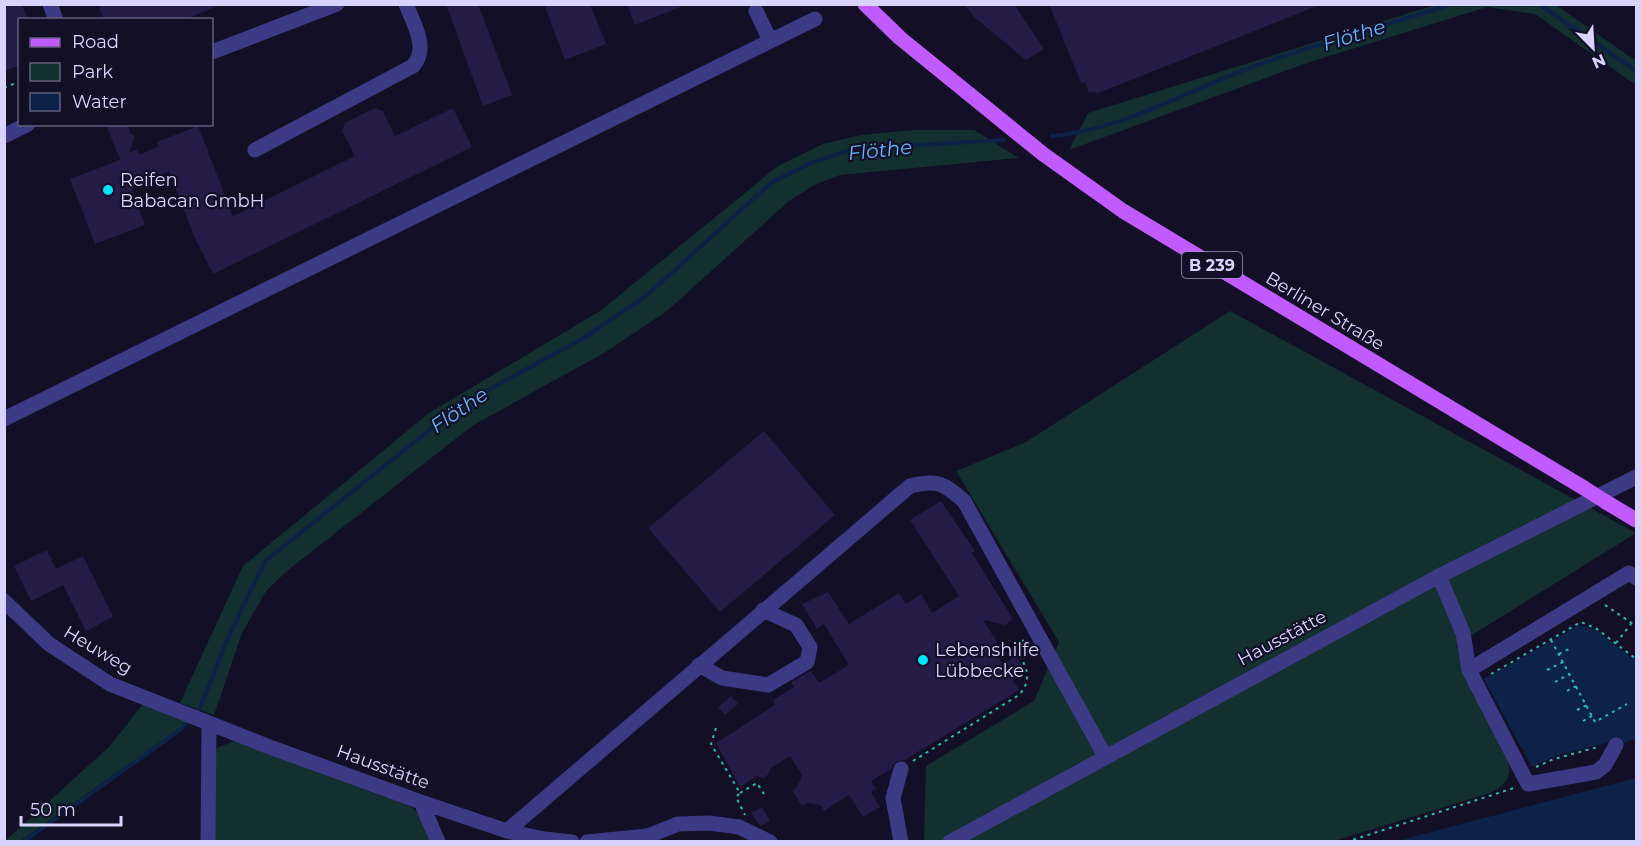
<svg xmlns="http://www.w3.org/2000/svg" width="1641" height="846" viewBox="0 0 1641 846" font-family="Montserrat,sans-serif">
<style>
.green{fill:#12302f}
.water{fill:#0c2248}
.lines{fill:none;stroke-linecap:round;stroke-linejoin:round}
.stream{stroke:#0c2248;stroke-width:4}
.building{fill:#241b47}
.path{stroke:#2fb8b0;stroke-width:2;stroke-dasharray:3 4.5;stroke-linecap:butt}
.minor{stroke:#3d3a85;stroke-width:15}
.major{stroke:#c25bff;stroke-width:15}
.major-bridge{stroke:#c25bff;stroke-width:15}
.poi-dot{fill:#00e5ff;stroke:#130f26;stroke-width:2}
.labels{text-anchor:middle;dominant-baseline:central;stroke-width:4.5;stroke-linejoin:round;paint-order:stroke}
.shield{fill:#130f26;stroke:#9e99be;stroke-width:1.5}
.shield-label{font-size:16px;font-weight:bold;fill:#d9d4ff}
.poi-label{font-size:18px;fill:#d9d4ff;stroke:#130f26;text-anchor:start}
.street-label{font-size:18px;fill:#d9d4ff;stroke:#130f26}
.water-label{font-size:20px;font-style:italic;fill:#62b6ff;stroke:#130f26}
</style>
<rect width="100%" height="100%" fill="#130f26"/>
<path class="green" d="M1435 5H1556L1636 61V85L1535 14 1487 7 1307 63 1069 150 1088 113Z
M914 130H974L1019 158 840 175 814 185 789 201 667 311 604 353 472 426 287 571 266 591 242 633 214 715 180 703 243 566 429 413 600 311 778 166 823 144 861 135Z
M1230 311 1636 533 1456 645 1509 764C1511 779 1504 787 1490 793L1334 841 924 842 926 766 1034 701 1059 642 956 471 1026 442Z
M143 704 186 721 179 729 20 841H5L109 747Z
M234 741 412 807 424 820 433 842H213V762L217 748Z"/>
<path class="water" d="M1579 625 1596 630 1636 661V739L1625 742 1621 747 1611 742 1555 756 1532 767 1484 679Z
M1636 778V841H1397Z"/>
<g class="lines">
<path class="stream" d="M1539 4 1636 71
M1052 136C1123 130 1188 90 1255 66 1320 43 1387 25 1452 4
M194 714 200 708 227 640 265 561 462 404 584 338 646 296 772 182 813 162 854 149 1004 140
M23 842 180 730 189 720"/>
</g>
<path class="building" d="M4 4H22L28 20H20V65L4 71Z
M98 4H220V5L184 20H104Z
M446 4H478L512 95 483 106Z
M544 4H590L606 44 565 60Z
M627 4H685V5L635 25Z
M964 4H1014L1044 49 1026 60 974 17Z
M1049 4H1317V6L1096 94 1095 91 1089 93 1085 82 1081 83Z
M375 108 383 111 395 136 453 108 472 147 213 274 194 236 169 171 131 188 145 225 95 244 70 179 120 160 106 124H127L131 134 135 136 129 153 137 149 139 155 159 146 157 142 198 126 233 216 355 156 342 131 345 123Z
M764 431 835 515 720 612 648 528Z
M941 501 975 551 972 553 1011 616V621L1005 625 983 620 997 642 991 646 1003 665 1016 656 1022 666 1009 674 1019 690 905 760 895 762 891 769 871 781 876 789 871 792 880 807 863 817 849 795 824 811 820 805 807 803 802 806 792 790 797 787 802 775 790 756 771 768 769 774 763 778 757 776 740 787 716 743 775 705 773 700 794 687 791 682 811 671 819 683 849 665 824 624 817 629 802 604 828 592 849 624 899 593 906 604 921 594 932 613 959 596 910 520Z
M47 550 56 569 83 556 113 617 86 631 63 585 31 601 14 566Z
M731 696 738 704 725 715 718 707Z
M762 807 770 821 760 826 751 813Z"/>
<g class="lines">
<path class="path" d="M4 88 20 81
M1605 605 1636 626
M1551 640 1595 722 1627 704
M1616 643 1631 624
M1559 654 1569 649
M1547 670 1563 662
M1491 674 1581 622 1597 629 1636 659
M1555 682 1569 674
M1567 691 1576 686
M1577 710 1587 705
M1583 721 1592 716
M716 728 711 744 740 793 736 797 745 815
M913 761 1019 695C1035 677 1024 663 1014 646L1024 640
M1536 767 1554 759 1598 747
M740 793 757 783 764 794
M1346 842 1514 788"/>
<path class="minor" d="M50 4 56 20
M756 11 770 40
M212 52 337 4
M4 136 28 124
M255 150 413 66C429 48 414 25 406 4
M4 419 815 19
M1439 576 1463 633 1469 670 1528 784 1596 772 1605 765 1616 745
M4 601 49 644 110 684 267 746 421 802 507 831 544 839 572 842
M699 665 722 678 768 685 807 662 810 647 796 625 763 610
M1469 670 1629 573 1636 578
M901 769 893 798 901 842
M421 802 438 842
M507 831 910 486C938 479 943 483 964 501L1105 756
M208 842 209 723
M587 842 648 836 678 824 709 823 739 827 770 842
M950 842 1439 576 1636 477"/>
<path class="major" d="M865 4 900 38 1043 154 1123 211 1584 488
M1606 502 1636 520"/>
<path class="major-bridge" d="M1584 488 1606 502"/>
</g>
<g class="poi-dot">
<circle cx="108" cy="190" r="6"/>
<circle cx="923" cy="660" r="6"/>
</g>
<g class="labels">
<rect class="shield" x="1182" y="252" width="60" height="26" rx="4.5"/>
<g class="shield-label">
<text x="1212" y="265">B 239</text>
</g>
<g class="poi-label">
<text x="120" y="180">Reifen<tspan x="120" dy="21">Babacan GmbH</tspan></text>
<text x="935" y="650">Lebenshilfe<tspan x="935" dy="21">Lübbecke</tspan></text>
</g>
<g class="street-label">
<text transform="translate(1325 311) rotate(31)">Berliner Straße</text>
<text transform="translate(1282 638) rotate(-28)">Hausstätte</text>
<text transform="translate(98 650) rotate(31)">Heuweg</text>
<text transform="translate(383 767) rotate(20)">Hausstätte</text>
</g>
<g class="water-label">
<text transform="translate(1354 35) rotate(-17)">Flöthe</text>
<text transform="translate(880 150) rotate(-6)">Flöthe</text>
<text transform="translate(459 410) rotate(-34)">Flöthe</text>
</g>
</g>
<rect width="1641" height="846" fill="none" stroke="#d9d4ff" stroke-width="12"/>
<rect x="18" y="18" width="195" height="108" fill="#130f26" stroke="#625e7d" stroke-width="1.5"/>
<rect x="30" y="38" width="30" height="9" fill="#c25bff" stroke="#625e7d" stroke-width="1.5"/>
<text x="72" y="48" font-size="18" fill="#d9d4ff">Road</text>
<rect x="30" y="63" width="30" height="18" fill="#12302f" stroke="#625e7d" stroke-width="1.5"/>
<text x="72" y="78" font-size="18" fill="#d9d4ff">Park</text>
<rect x="30" y="93" width="30" height="18" fill="#0c2248" stroke="#625e7d" stroke-width="1.5"/>
<text x="72" y="108" font-size="18" fill="#d9d4ff">Water</text>
<g transform="translate(1593 48) rotate(156)" stroke="#130f26" stroke-width="4.5" paint-order="stroke">
<path d="M0-4.5L10 22L0 15L-10 22Z" fill="#d9d4ff"/>
<text y="-9" font-size="16" font-weight="bold" text-anchor="middle" fill="#d9d4ff">N</text>
</g>
<path d="M21 816v9h100v-9" fill="none" stroke="#d9d4ff" stroke-width="3"/>
<text x="30" y="816" font-size="18" fill="#d9d4ff" stroke="#130f26" stroke-width="4.5" paint-order="stroke">50 m</text>
</svg>
